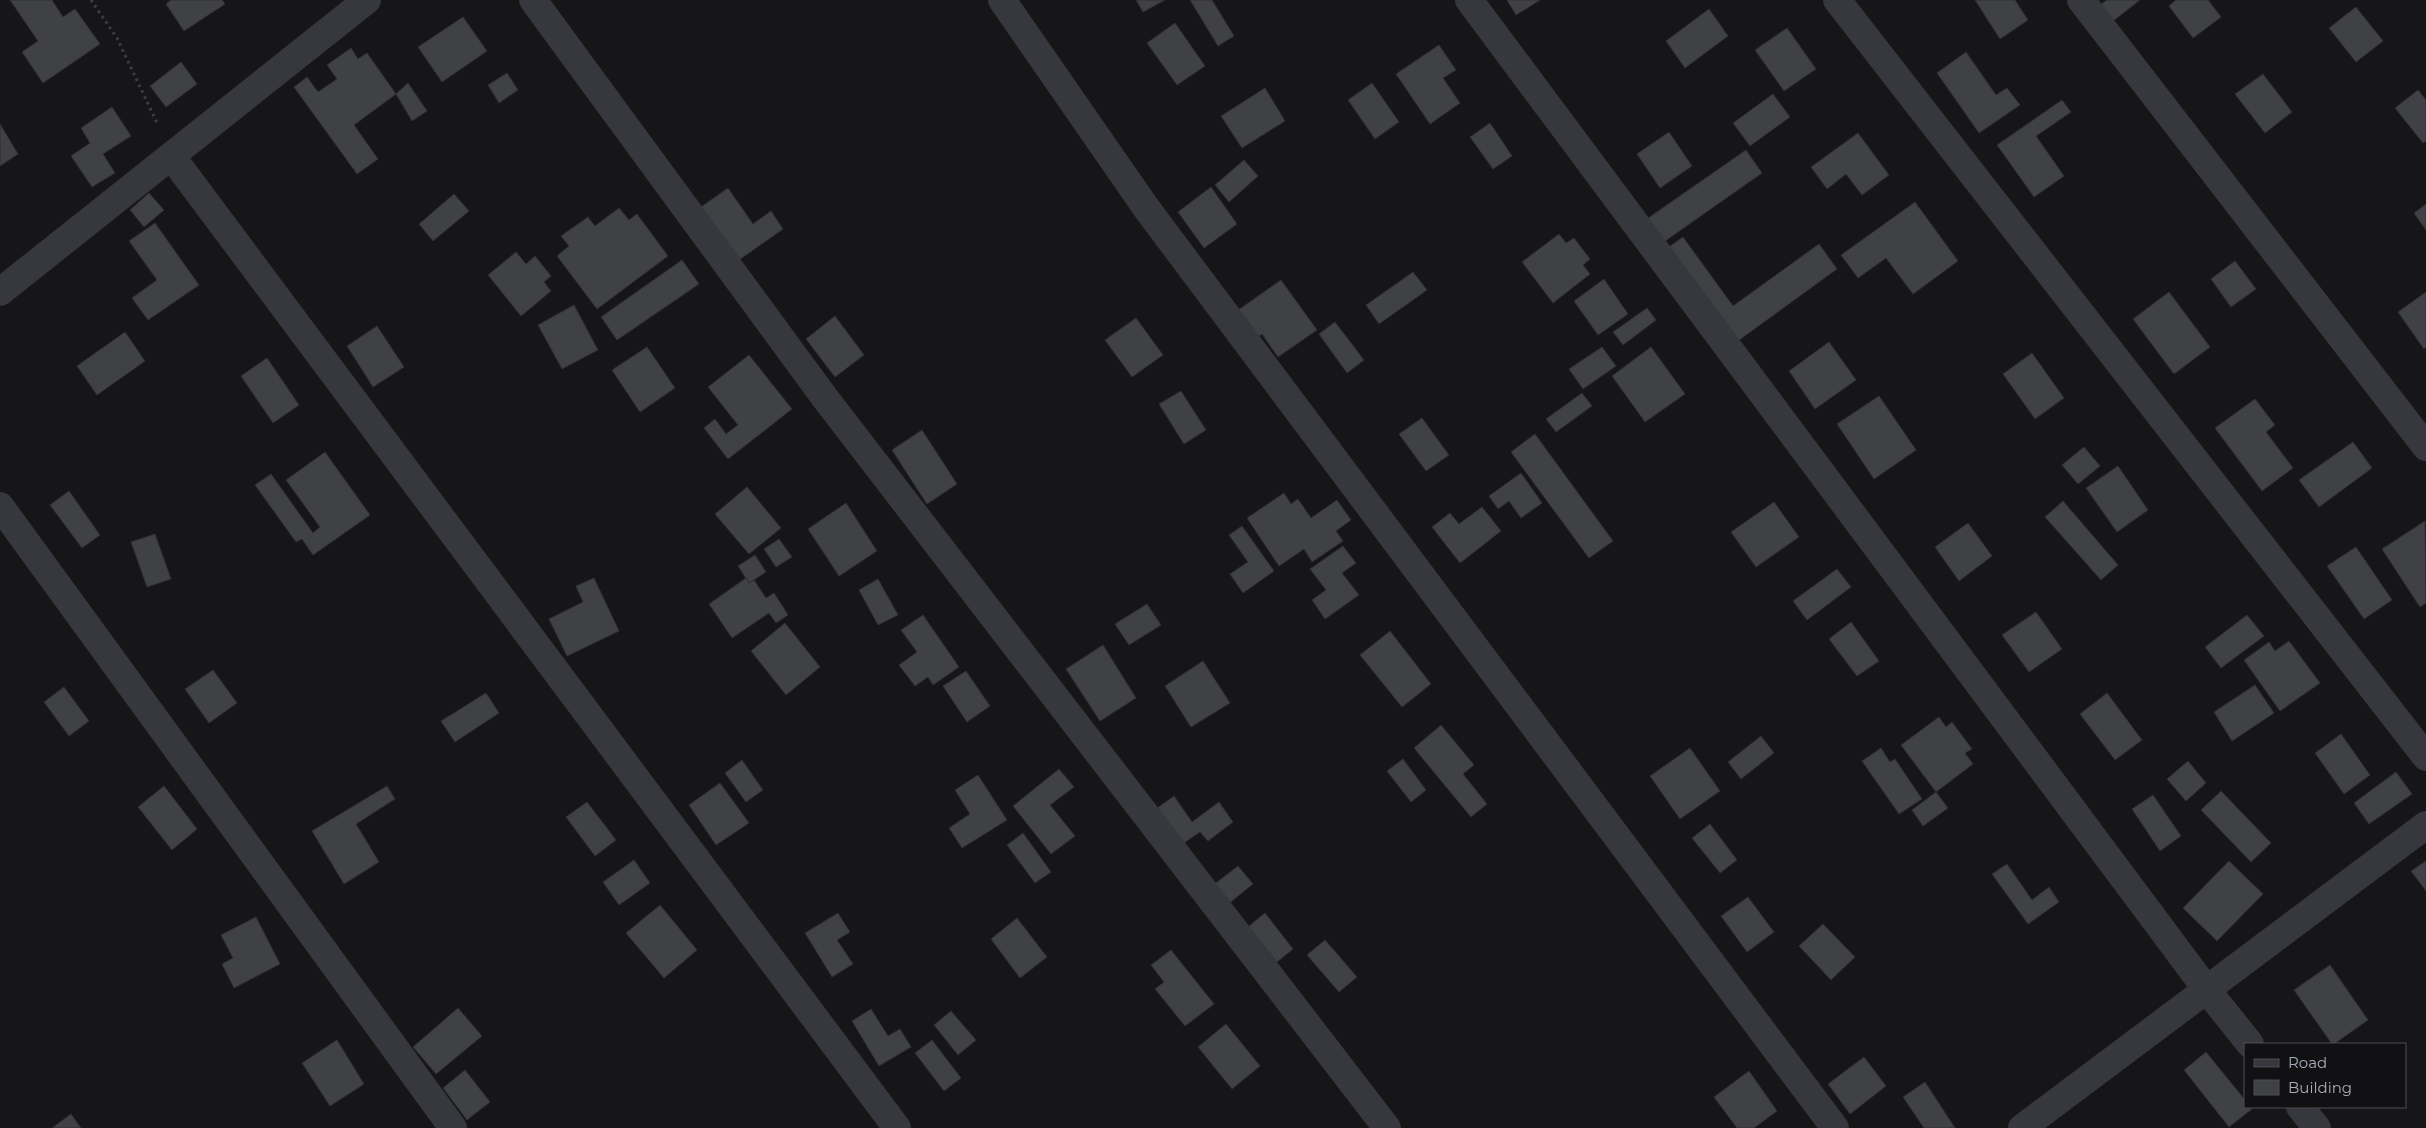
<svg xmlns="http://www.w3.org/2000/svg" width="2426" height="1128" viewBox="0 0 2426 1128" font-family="Montserrat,sans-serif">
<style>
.building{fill:#404145;stroke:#303034}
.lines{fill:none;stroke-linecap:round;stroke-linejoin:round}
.path{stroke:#3d3f44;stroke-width:3;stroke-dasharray:2.5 4;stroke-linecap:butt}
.street{stroke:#37383d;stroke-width:28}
</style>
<rect width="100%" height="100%" fill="#161618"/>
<path class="building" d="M10 0H52L63 17 75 9 100 44 43 83 22 52 38 41Z
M171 0H222L225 4 184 31 166 4Z
M1136 0H1165L1143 12Z
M1190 0H1212L1234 36 1218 46Z
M1507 0H1540L1516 15Z
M1975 0H2015L2028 20 2000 39Z
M2107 0H2140L2108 25 2096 8Z
M2176 0H2208L2221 17 2193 38 2169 6Z
M2356 7 2383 41 2356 62 2329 28Z
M1709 9 1728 36 1685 68 1666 41Z
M463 17 487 51 442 82 418 47Z
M1175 23 1205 66 1177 85 1147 43Z
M1787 28 1816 69 1784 91 1755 50Z
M1439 45 1456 70 1443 78 1460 103 1430 124 1396 74Z
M351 48 358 59 367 53 396 94 354 125 378 159 357 174 294 87 307 77 318 92 337 79 327 65Z
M1966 52 1996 95 2007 88 2020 105 1979 133 1937 73Z
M181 62 197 84 166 107 150 86Z
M507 73 518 90 499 103 488 85Z
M2263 74 2292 112 2265 133 2235 94Z
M408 83 427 111 412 121 396 94Z
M1372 83 1399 122 1375 139 1348 100Z
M1265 88 1285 121 1242 148 1221 116Z
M2418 90 2426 100V141L2423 143 2395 108Z
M1773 94 1790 117 1750 146 1733 123Z
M2062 100 2071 112 2036 136 2064 176 2034 197 1997 145Z
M112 107 131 136 103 154 115 173 92 187 71 156 90 143 81 128Z
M1490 123 1512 156 1493 169 1470 137Z
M0 124 18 154 0 166Z
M1669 132 1692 166 1660 188 1637 154Z
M1858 133 1889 175 1862 195 1846 174 1827 189 1811 167Z
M1746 150 1762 173 1658 246 1641 223Z
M1244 160 1258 176 1229 202 1215 185Z
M1211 187 1237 224 1204 248 1178 212Z
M728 188 753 224 771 211 783 229 739 260 701 207Z
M149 193 164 210 144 227 130 210Z
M454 194 469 211 433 241 419 224Z
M1915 202 1958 261 1913 294 1886 258 1858 278 1841 255Z
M2426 204V230L2414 213Z
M619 208 629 220 637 214 668 256 597 309 557 256 569 246 561 236 588 217 595 226Z
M155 223 199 285 148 320 132 298 157 280 129 241Z
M1559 234 1566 243 1574 238 1590 259 1583 265 1590 274 1553 303 1522 262Z
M1683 237 1733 306 1819 244 1837 269 1731 346 1662 252Z
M516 252 526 264 535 256 551 276 544 282 551 291 521 316 488 275Z
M682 260 699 284 617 340 601 317Z
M2235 261 2256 289 2231 307 2211 279Z
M1413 272 1427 290 1379 324 1366 305Z
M1604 279 1628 314 1598 335 1574 301Z
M1281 280 1317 330 1278 357 1262 334 1254 340 1234 313Z
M2169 292 2210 347 2174 374 2133 319Z
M2426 292V347L2424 349 2398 312Z
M574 305 598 350 562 369 538 325Z
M1647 308 1656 320 1623 345 1613 332Z
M835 316 864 355 835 377 806 339Z
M1136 318 1163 355 1132 377 1105 340Z
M1335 322 1364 360 1347 373 1319 334Z
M377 326 404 367 373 387 347 346Z
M125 332 145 361 97 395 77 366Z
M1829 342 1856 380 1815 409 1789 371Z
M647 347 675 388 640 412 612 370Z
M1602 347 1616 366 1583 389 1569 369Z
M1651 347 1685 394 1645 422 1612 376Z
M2032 353 2064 398 2035 419 2003 374Z
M749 355 792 409 728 459 704 428 715 419 726 434 738 425 708 387Z
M267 358 299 405 273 423 241 376Z
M1181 391 1206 430 1184 444 1159 404Z
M1582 393 1592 406 1556 432 1546 419Z
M1879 396 1916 450 1874 479 1837 424Z
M2255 399 2275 425 2266 432 2293 468 2262 491 2215 428Z
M1422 418 1449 455 1426 471 1399 434Z
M922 430 957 484 927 504 892 450Z
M1535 434 1613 541 1589 558 1511 452Z
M2353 442 2372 468 2319 507 2299 480Z
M2084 447 2100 466 2078 484 2062 465Z
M325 452 370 515 313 555 302 539 296 542 255 485 271 474 313 533 320 527 286 480Z
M2118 466 2148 510 2117 532 2086 488Z
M1521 473 1542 503 1521 518 1509 501 1498 509 1489 496Z
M747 487 781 528 749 554 715 514Z
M69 491 100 535 82 548 50 505Z
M1284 493 1291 504 1298 499 1311 518 1337 500 1351 520 1336 531 1343 541 1312 562 1304 549 1279 566 1247 518Z
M2063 501 2118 565 2101 580 2045 517Z
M1774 502 1799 537 1756 567 1731 532Z
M846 503 877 551 839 576 808 529Z
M1482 507 1501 531 1460 563 1432 527 1450 513 1459 524Z
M2425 521 2426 603 2420 607 2382 549Z
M1968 523 1992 556 1959 581 1935 547Z
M1242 526 1274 571 1243 593 1230 574 1248 562 1229 535Z
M155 534 171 579 147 587 131 542Z
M779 539 792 557 776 567 764 549Z
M1343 546 1356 563 1342 573 1359 595 1325 619 1312 600 1326 590 1310 569Z
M2356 547 2392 600 2364 619 2327 566Z
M755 555 766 572 749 583 738 566Z
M1837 569 1851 587 1807 620 1793 601Z
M594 578 619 631 567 656 549 619 583 602 576 586Z
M746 578 749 583 754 580 766 598 774 593 788 615 776 623 769 613 732 638 709 604Z
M878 579 898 615 878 625 859 590Z
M1147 604 1161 625 1129 645 1115 624Z
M2036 612 2062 649 2029 672 2002 635Z
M923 615 959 667 933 685 928 677 915 686 899 665 917 652 901 630Z
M2247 615 2264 636 2221 668 2205 647Z
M1851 622 1879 661 1857 676 1829 639Z
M785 623 820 667 786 695 751 651Z
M1390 631 1431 684 1402 707 1360 655Z
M2289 641 2320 683 2280 711 2244 660 2269 642 2275 651Z
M1103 645 1136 698 1100 721 1066 669Z
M1203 661 1230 703 1191 727 1165 686Z
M213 670 237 703 209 723 185 689Z
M966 671 990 706 967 722 943 686Z
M2255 685 2274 713 2232 741 2214 712Z
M64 687 89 721 69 736 44 702Z
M486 693 499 713 455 742 441 721Z
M2107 693 2142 740 2115 760 2080 714Z
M1939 717 1946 727 1952 722 1972 749 1965 753 1973 764 1936 792 1901 745Z
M1441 725 1474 765 1463 774 1487 804 1471 817 1414 748Z
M2341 734 2370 775 2344 794 2315 753Z
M1761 736 1774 753 1741 779 1728 762Z
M1690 748 1720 791 1680 819 1650 776Z
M1881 748 1890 762 1895 759 1922 799 1899 814 1862 761Z
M1403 759 1426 790 1411 802 1387 771Z
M742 760 763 790 746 802 725 773Z
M2188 761 2206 783 2186 801 2167 779Z
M1059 769 1074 787 1050 805 1075 836 1051 854 1013 806Z
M2396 772 2412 794 2369 824 2354 803Z
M978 775 1007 820 962 848 949 828 970 814 955 790Z
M720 783 749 823 716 845 689 805Z
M164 786 197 829 172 850 138 807Z
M387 786 395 799 356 824 379 862 344 884 312 831Z
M2221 791 2271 843 2251 862 2201 810Z
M1936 792 1948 808 1923 826 1912 810Z
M2153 795 2181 836 2160 851 2132 809Z
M1174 796 1192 822 1219 802 1233 822 1208 841 1200 832 1178 847 1153 811Z
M587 802 616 840 595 856 566 817Z
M1710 824 1737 860 1720 873 1692 838Z
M1023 833 1051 872 1035 883 1007 845Z
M634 860 650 883 619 905 603 882Z
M2229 861 2263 894 2217 941 2183 908Z
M2426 861V891L2411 871Z
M2007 864 2032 900 2049 887 2059 902 2028 924 1992 874Z
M1238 866 1253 884 1227 905 1212 886Z
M1748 897 1774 932 1747 952 1721 916Z
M660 905 697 950 664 978 626 933Z
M838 913 850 932 837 940 853 964 832 977 805 933Z
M1265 913 1293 949 1277 962 1248 927Z
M256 917 280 964 234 988 222 964 233 958 221 935Z
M1017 918 1047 957 1020 978 991 939Z
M1823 924 1855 957 1831 980 1799 946Z
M1325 940 1357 977 1339 992 1307 955Z
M1171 950 1214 1004 1185 1026 1155 989 1164 982 1151 965Z
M2330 965 2368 1020 2334 1044H2332L2294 990Z
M458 1008 482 1036 436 1074 413 1047Z
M871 1009 888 1036 900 1029 911 1047 879 1066 852 1021Z
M951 1011 976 1040 958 1055 934 1025Z
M1226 1024 1260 1066 1232 1089 1198 1047Z
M337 1040 364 1084 330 1106 302 1063Z
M932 1040 961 1078 944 1091 915 1053Z
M2206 1052 2245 1100V1107L2252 1109 2229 1127 2184 1070Z
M1864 1057 1886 1086 1850 1114 1828 1084Z
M465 1070 490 1102 467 1120 443 1088Z
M1749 1071 1777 1111 1754 1128H1737L1714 1097Z
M1925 1082 1955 1128H1924L1903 1097Z
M71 1114 81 1128H52Z"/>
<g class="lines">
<path class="path" d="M91 0 117 38 158 125"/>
<path class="street" d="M533 0 825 398 1387 1128
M1002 0 1147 209 1835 1128
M1469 0 2207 990 2250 1044
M1837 0 2426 757
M2081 0 2426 447
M172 157 897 1128
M0 292 367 0
M0 506 453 1128
M2300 1107 2317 1128
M2022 1128 2426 825"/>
</g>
<rect x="2244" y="1043" width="162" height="65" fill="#111113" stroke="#4d4f55"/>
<rect x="2254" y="1059" width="25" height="8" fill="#37383d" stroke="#4d4f55"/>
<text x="2288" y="1068" font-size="15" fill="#a8adb8">Road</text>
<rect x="2254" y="1080" width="25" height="15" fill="#404145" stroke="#4d4f55"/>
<text x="2288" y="1093" font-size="15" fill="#a8adb8">Building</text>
</svg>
